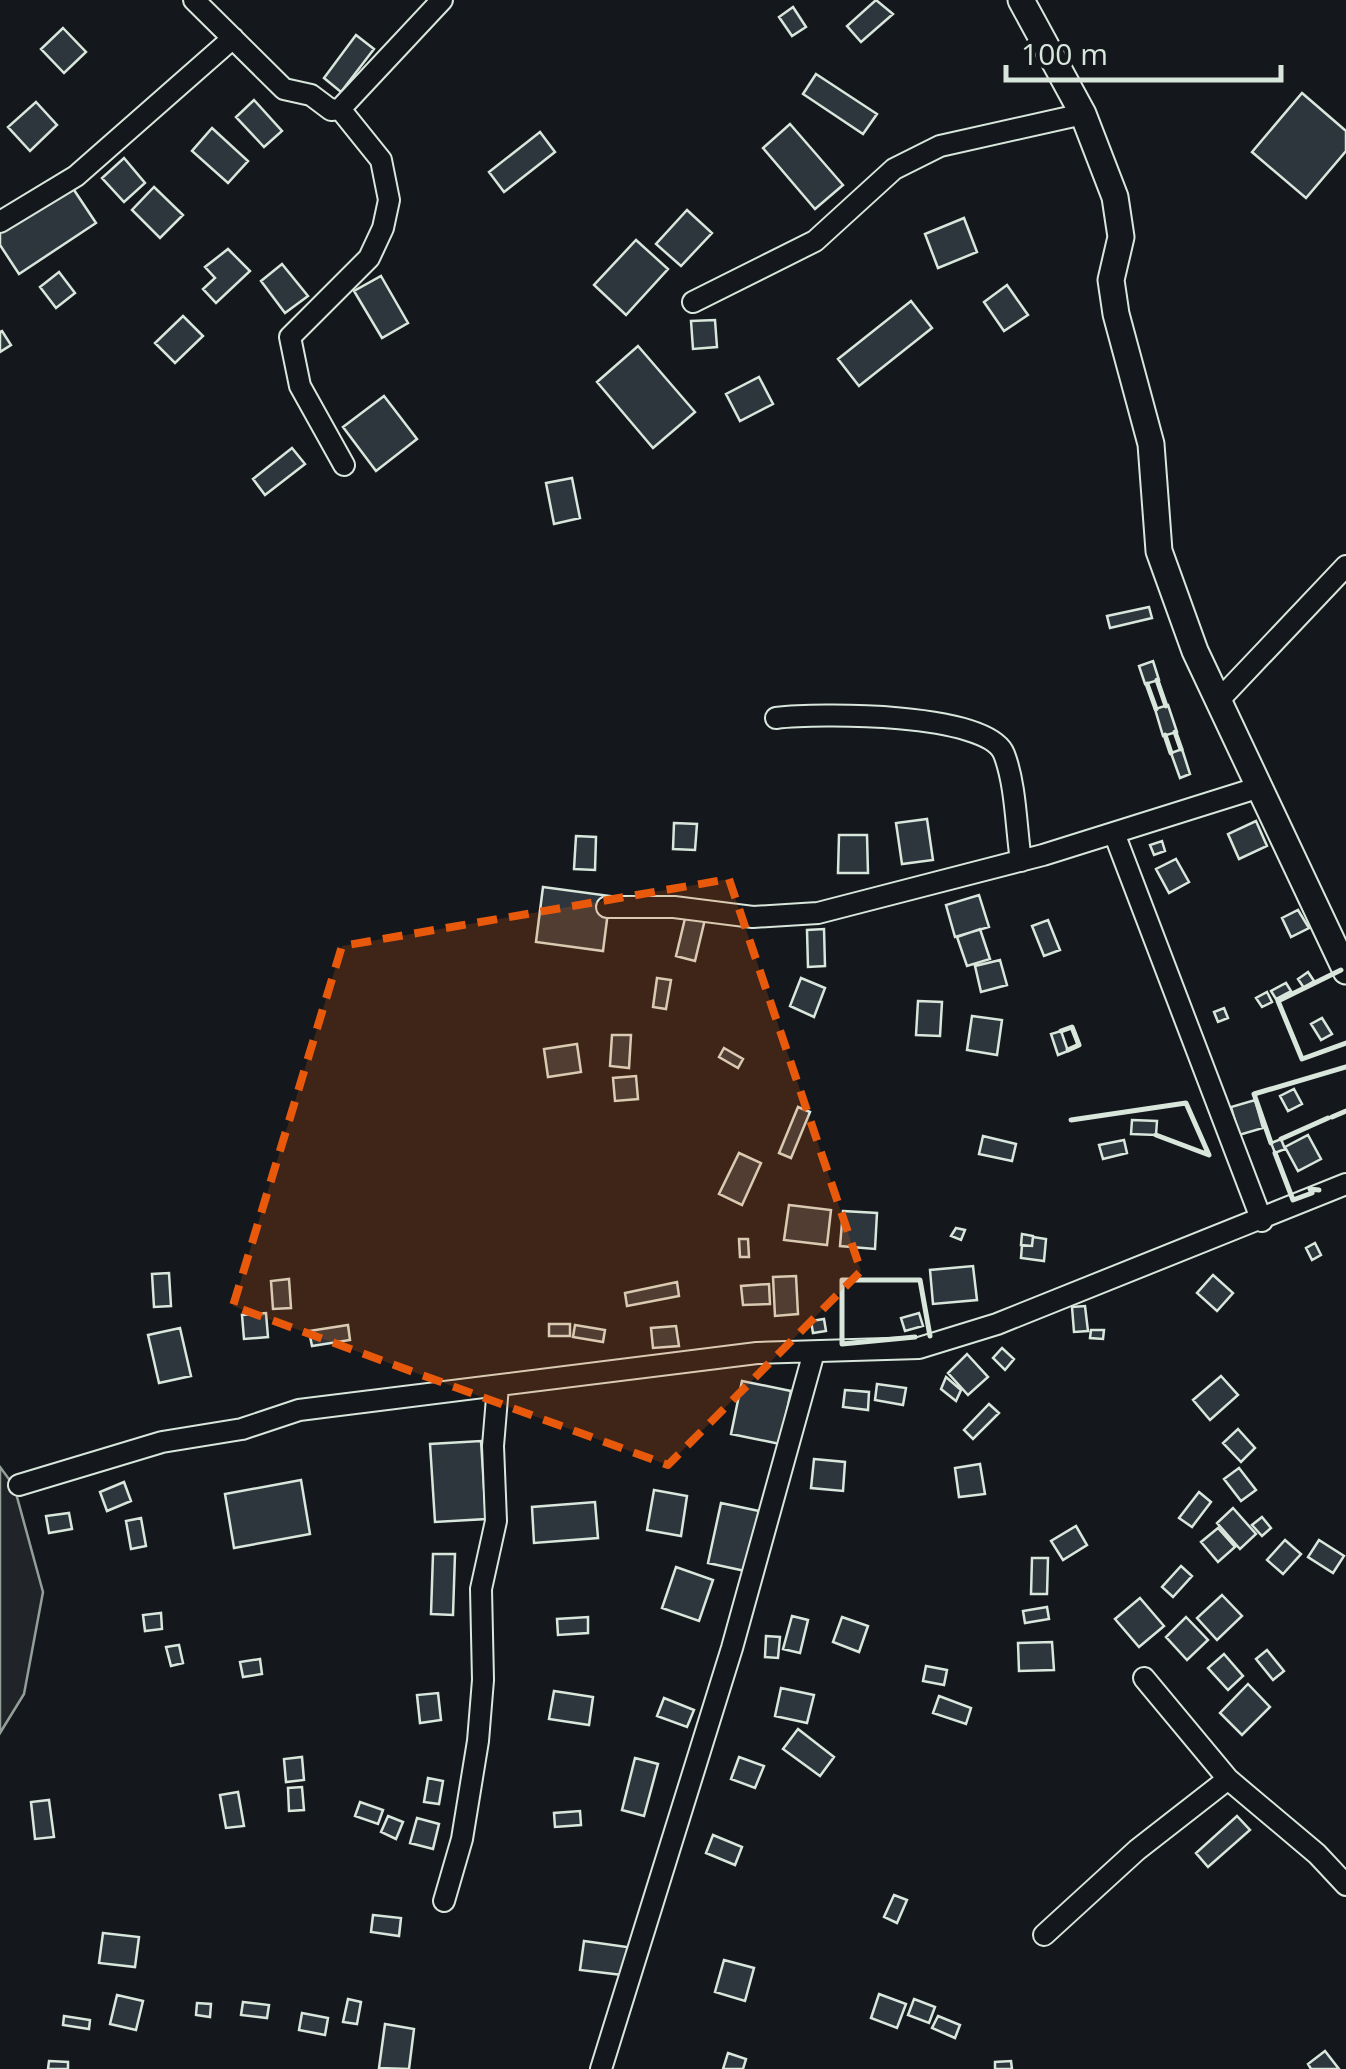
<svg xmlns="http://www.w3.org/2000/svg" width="1346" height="2069" viewBox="0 0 1346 2069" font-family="'Open Sans',sans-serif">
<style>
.green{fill:#202428;stroke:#939e99;stroke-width:2.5}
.building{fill:#2c363c;stroke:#d8e6dc;stroke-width:2.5}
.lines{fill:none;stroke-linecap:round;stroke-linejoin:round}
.minor-casing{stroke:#d8e6dc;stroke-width:24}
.major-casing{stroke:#d8e6dc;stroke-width:29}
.minor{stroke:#14181c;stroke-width:20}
.major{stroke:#14181c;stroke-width:25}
.wall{stroke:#d8e6dc;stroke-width:5}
.marked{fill:#e8590c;fill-opacity:0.2;stroke:#e8590c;stroke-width:8;stroke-dasharray:20 12;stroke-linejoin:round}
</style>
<rect width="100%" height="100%" fill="#14181c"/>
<path class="green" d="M0 1467 14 1486 43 1592 24 1694 0 1733Z"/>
<path class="building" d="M876 0 893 14 861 42 847 26Z
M793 7 806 27 792 36 779 17Z
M63 28 86 52 64 73 41 49Z
M356 35 374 49 341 92 324 78Z
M816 74 877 114 863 134 803 94Z
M1302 93 1346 131V151L1306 198 1252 152Z
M254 100 282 131 264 147 236 117Z
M36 102 57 125 30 151 8 127Z
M790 124 843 185 815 209 763 148Z
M212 128 248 161 228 183 192 151Z
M540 132 555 152 504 192 489 172Z
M124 158 145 183 124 202 102 178Z
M68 181 96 223 19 274 0 245V227Z
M154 187 183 215 160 238 132 210Z
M687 210 712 233 681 266 656 244Z
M964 218 977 252 938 268 925 234Z
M636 240 668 269 626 315 594 285Z
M228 249 250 271 216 303 203 289 215 278 205 267Z
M282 264 308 296 285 313 261 281Z
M59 272 75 293 56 308 40 287Z
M381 276 408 323 382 338 354 291Z
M1007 285 1028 315 1004 331 984 302Z
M911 301 932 328 859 386 838 359Z
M183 316 203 336 175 363 155 343Z
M715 320 717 347 693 349 691 321Z
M2 331 11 345 0 352V332Z
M638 346 695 412 653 448 597 382Z
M759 377 773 404 740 421 726 394Z
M384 396 417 439 376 471 343 427Z
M292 448 305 464 265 495 253 479Z
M572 478 580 518 554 524 546 483Z
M1149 607 1152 618 1110 628 1107 616Z
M1153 661 1159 680 1145 684 1139 666Z
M1168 705 1177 732 1163 736 1155 709Z
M1182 749 1190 774 1180 778 1171 753Z
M927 819 933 860 902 864 896 823Z
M1256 821 1267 846 1239 859 1228 834Z
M674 823 697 824 695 850 673 849Z
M839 835H867L868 873H838Z
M576 836 596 837 595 870 574 869Z
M1162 841 1165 851 1154 855 1150 845Z
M1176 859 1189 882 1169 893 1156 869Z
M543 887 610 896 603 951 536 942Z
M979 895 989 927 955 937 946 905Z
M687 910 706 915 695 961 676 956Z
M1298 910 1309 928 1291 937 1282 918Z
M1048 920 1060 950 1044 956 1032 926Z
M824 929 825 966 808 967 807 930Z
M980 929 990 959 967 966 957 937Z
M1000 960 1007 985 981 992 975 966Z
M1308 972 1314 981 1304 988 1298 979Z
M657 978 671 980 666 1009 653 1007Z
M801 978 825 988 814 1017 790 1006Z
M1286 983 1291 991 1276 999 1271 991Z
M1267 992 1272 1002 1262 1007 1256 998Z
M918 1001 942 1002 940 1036 916 1035Z
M1224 1008 1228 1018 1218 1022 1214 1012Z
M972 1016 1002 1020 997 1055 967 1050Z
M1322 1018 1332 1034 1321 1040 1311 1024Z
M1061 1031 1068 1051 1058 1055 1051 1034Z
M612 1035H631L629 1068 610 1066Z
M577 1044 581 1072 548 1077 544 1049Z
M724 1048 743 1059 738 1068 719 1057Z
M636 1076 638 1099 615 1101 613 1078Z
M1294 1089 1302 1104 1288 1111 1280 1096Z
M1255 1100 1263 1128 1239 1135 1231 1107Z
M798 1107 810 1112 791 1158 779 1153Z
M1132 1120 1157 1121 1156 1135 1131 1134Z
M1308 1135 1321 1159 1298 1171 1285 1147Z
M983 1136 1016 1144 1012 1161 979 1154Z
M1281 1139 1285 1149 1275 1153 1271 1143Z
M1124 1140 1127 1153 1103 1159 1099 1145Z
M739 1153 761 1163 742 1205 719 1194Z
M789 1205 831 1210 827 1245 784 1240Z
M843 1211 877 1213 875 1249 840 1246Z
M956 1228 965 1230 961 1240 951 1236Z
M1022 1234 1033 1236 1032 1246 1021 1245Z
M1033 1237 1046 1239 1044 1261 1021 1258 1022 1245 1032 1246Z
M739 1239H748L749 1257H740Z
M1315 1243 1321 1255 1312 1260 1306 1248Z
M973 1266 977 1300 933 1304 930 1270Z
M169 1273 171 1306 154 1307 152 1274Z
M1213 1275 1233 1293 1217 1311 1197 1293Z
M796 1276 798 1314 775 1316 773 1277Z
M289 1279 291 1308 273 1309 271 1281Z
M677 1282 679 1296 627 1306 625 1293Z
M769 1284 770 1304 743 1305 741 1286Z
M1085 1306 1088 1331 1074 1332 1072 1307Z
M266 1313 268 1337 244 1339 242 1315Z
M919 1313 923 1326 905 1331 901 1318Z
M824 1319 826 1331 813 1333 811 1321Z
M549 1324H570V1336H549Z
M348 1325 350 1340 312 1346 309 1331Z
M575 1325 605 1330 603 1342 573 1337Z
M676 1326 679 1346 653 1348 651 1328Z
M180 1328 191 1376 159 1383 148 1335Z
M1091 1330H1104L1103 1339 1090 1338Z
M1002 1348 1014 1359 1005 1370 993 1358Z
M967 1354 988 1377 968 1395 948 1373Z
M1221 1376 1238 1395 1210 1420 1193 1400Z
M946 1377 961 1390 956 1401 941 1389Z
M742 1381 791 1391 780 1444 731 1434Z
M877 1384 906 1388 903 1405 875 1400Z
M845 1390 869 1392 868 1410 843 1407Z
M989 1404 999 1413 973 1439 964 1430Z
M1238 1429 1255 1448 1241 1462 1223 1443Z
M481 1441 486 1519 435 1522 430 1444Z
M814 1459 845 1462 843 1491 811 1488Z
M980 1464 985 1494 959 1497 955 1468Z
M1239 1468 1256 1490 1241 1501 1224 1479Z
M301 1480 310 1534 234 1548 225 1494Z
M124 1482 131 1501 107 1511 100 1492Z
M654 1490 687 1496 681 1536 647 1530Z
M1199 1492 1211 1502 1192 1527 1179 1518Z
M595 1502 598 1538 534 1543 532 1507Z
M721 1503 759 1511 745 1571 708 1563Z
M1233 1508 1256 1534 1240 1549 1217 1523Z
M69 1513 72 1529 49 1533 46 1516Z
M1262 1517 1271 1528 1262 1536 1252 1525Z
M141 1518 146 1546 131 1549 126 1521Z
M1076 1526 1087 1545 1063 1560 1051 1541Z
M1218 1528 1235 1547 1218 1562 1201 1542Z
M1285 1540 1301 1554 1283 1574 1267 1560Z
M1319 1540 1344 1556 1333 1573 1308 1557Z
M433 1554H455L453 1615 431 1614Z
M1032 1558H1048L1047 1594H1031Z
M1181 1566 1192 1576 1173 1597 1162 1587Z
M676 1567 713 1580 699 1621 662 1608Z
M1222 1595 1242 1616 1217 1640 1197 1618Z
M1140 1598 1164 1626 1139 1647 1115 1619Z
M1047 1607 1049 1619 1025 1623 1023 1611Z
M161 1613 162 1629 145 1631 143 1615Z
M792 1616 808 1620 800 1653 783 1649Z
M588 1617V1633L558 1635 557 1619Z
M842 1617 868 1626 859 1652 833 1642Z
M1186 1617 1208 1640 1187 1660 1166 1637Z
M766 1636 780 1637 778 1658 765 1657Z
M1052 1642 1054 1670 1019 1671 1018 1643Z
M179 1645 183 1663 171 1666 166 1647Z
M1267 1650 1284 1671 1273 1680 1256 1659Z
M1224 1654 1243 1676 1228 1690 1208 1668Z
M260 1659 262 1674 243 1677 240 1662Z
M926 1666 947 1670 944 1685 923 1681Z
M1248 1684 1270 1707 1242 1735 1220 1713Z
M781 1688 814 1695 807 1723 775 1716Z
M554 1691 593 1697 589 1725 549 1719Z
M438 1693 441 1720 420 1723 417 1695Z
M939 1696 971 1708 966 1724 933 1713Z
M664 1698 694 1710 687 1727 657 1716Z
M798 1729 834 1757 820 1776 783 1749Z
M302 1757 304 1780 286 1782 284 1759Z
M739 1757 764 1766 755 1788 731 1779Z
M635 1758 658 1764 644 1816 622 1810Z
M428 1778 443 1781 439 1804 424 1802Z
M302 1787 304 1810 289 1811 288 1788Z
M238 1792 244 1826 226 1828 220 1795Z
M49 1800 54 1837 35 1839 31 1802Z
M360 1802 383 1810 378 1824 355 1816Z
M580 1811 581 1825 555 1827 554 1813Z
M388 1816 403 1822 396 1839 381 1832Z
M1237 1816 1250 1830 1208 1867 1196 1853Z
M417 1818 439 1824 433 1849 410 1843Z
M713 1835 742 1847 735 1865 706 1853Z
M894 1895 907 1900 897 1923 884 1917Z
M373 1915 401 1918 399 1936 371 1932Z
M103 1933 139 1937 135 1967 99 1963Z
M584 1941 634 1948 631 1976 580 1970Z
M724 1960 754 1968 745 2001 715 1992Z
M879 1994 906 2004 897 2028 871 2018Z
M117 1995 143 2001 136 2030 110 2024Z
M348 1999 361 2002 357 2024 343 2022Z
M914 1999 935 2007 929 2023 908 2015Z
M243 2002 269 2005 267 2018 241 2015Z
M197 2003 211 2004 210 2017 196 2015Z
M302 2013 328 2018 325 2035 299 2030Z
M64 2016 90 2020 89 2029 63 2025Z
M938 2016 960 2025 955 2038 932 2028Z
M385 2024 414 2029 409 2069 379 2068Z
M1325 2051 1339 2069H1311L1308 2064Z
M728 2053 746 2059 743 2069H723Z
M49 2061 68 2062V2069H48Z
M1011 2061 1012 2069H995V2062Z"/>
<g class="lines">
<defs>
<path id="minor" d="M194 0 284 89 311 95 331 110 340 109 381 160 389 200 383 228 369 258 290 337 300 386 344 465
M340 109 442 0
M0 222 76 176 233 38
M693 302 815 241 894 169 940 146 1083 114
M1219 700 1346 566
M776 718C817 713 988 712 1004 754 1016 785 1016 828 1021 861
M1114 833 1262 1221
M607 907H674L753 917 818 913 1043 855 1260 787
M19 1485 162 1442 242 1429 299 1410 757 1353 919 1348 997 1324 1346 1184
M1144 1678 1228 1779 1317 1854 1346 1885
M444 1901 462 1839 478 1741 483 1680 481 1589 496 1521 493 1446 498 1386
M1044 1935 1137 1850 1228 1779
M601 2069 732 1648 814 1352"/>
<path id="major" d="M1021 0 1083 114 1115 197 1121 237 1111 280 1116 314 1151 444 1159 551 1195 651 1346 971"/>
</defs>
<use href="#minor" class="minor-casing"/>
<use href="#major" class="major-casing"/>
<use href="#minor" class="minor"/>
<use href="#major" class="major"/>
<path class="wall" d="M1157 680 1166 706
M1147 684 1156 709
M1175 732 1181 749
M1165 735 1171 753
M1341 970 1278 1001 1302 1059 1346 1043
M1061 1031 1072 1027 1079 1045 1068 1050
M1332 1117 1346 1111
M1071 1120 1186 1103 1209 1155 1156 1135
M1281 1139 1328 1118
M1271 1143 1254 1094 1346 1067
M1275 1153 1293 1200 1312 1193 1310 1189 1319 1190
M915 1337 842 1344V1280H920L930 1336"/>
</g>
<path class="marked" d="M729 879 861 1271 668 1465 233 1306 342 946Z"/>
<path d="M1006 65v15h275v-15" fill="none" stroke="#d8e6dc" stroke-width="5"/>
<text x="1021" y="65" font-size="30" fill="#d8e6dc" stroke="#14181c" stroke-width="8" paint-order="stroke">100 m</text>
</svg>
